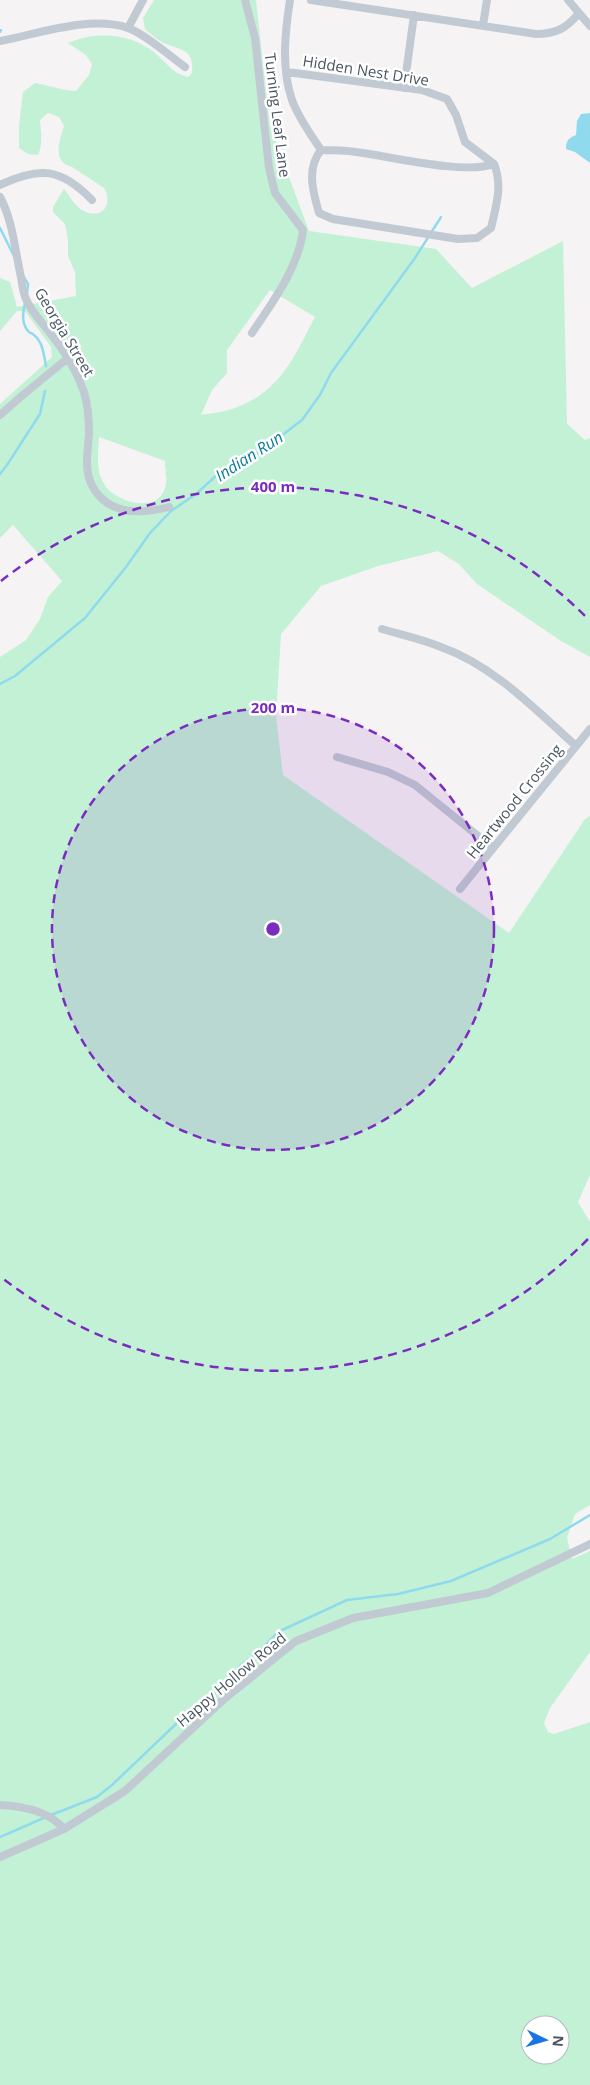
<svg xmlns="http://www.w3.org/2000/svg" width="590" height="2085" viewBox="0 0 590 2085" font-family="'Open Sans',sans-serif">
<style>
.green{fill:#c3f1d5;fill-rule:evenodd}
.water{fill:#90daee}
.lines{fill:none;stroke-linecap:round;stroke-linejoin:round}
.stream{stroke:#90daee;stroke-width:2.5}
.minor{stroke:#c1cad2;stroke-width:8}
.ring{fill:none;stroke:#7b2cbf;stroke-width:2.5;stroke-dasharray:9 6}
.labels{text-anchor:middle;dominant-baseline:central;stroke-width:5;stroke-linejoin:round;paint-order:stroke}
.street-label{font-size:15px;fill:#4a5661;stroke:#fff}
.water-label{font-size:16px;font-style:italic;fill:#0c7c9b;stroke:#fff}
.centre{fill:#7b2cbf;stroke:#fff;stroke-width:2.5}
.ring-label{font-size:15px;text-anchor:middle;font-weight:bold;fill:#7b2cbf;stroke:#fff;stroke-width:5;stroke-linejoin:round;paint-order:stroke}
</style>
<rect width="100%" height="100%" fill="#f5f3f3"/>
<path class="green" d="M154 0H256L270 126 309 231 436 249 472 288 563 241 567 424 585 440 590 438V657L561 641 477 584 459 564 438 551 378 566 321 586 281 634 276 716 283 775 509 933 585 819 590 816V1175L578 1202 590 1222V1505L575 1514 567 1538 572 1559 590 1551V1652L550 1708 544 1723 548 1732 554 1734 590 1722V2085H0V657L26 640 40 619 48 597 62 581 13 525 0 538V404L52 357 51 347 25 311H17L0 331V278L10 282 17 307 76 296 75 272 68 256V240L65 224 53 212V207L64 189C69 195 75 206 82 210 101 221 114 205 104 188L72 167C51 162 60 140 64 126L59 117 48 113 40 120C41 132 43 144 38 155L28 154 19 148V126L23 92 35 83C49 85 63 91 76 91L89 75 92 64 86 55 68 43C96 31 129 33 154 52 166 62 173 74 188 77L192 73C194 49 183 51 164 43 157 40 151 34 145 29L143 18ZM270 290 315 317C294 357 281 391 235 408 225 412 212 413 201 415L212 390 227 373V350ZM99 437 165 461C165 468 167 477 166 484 161 515 119 503 106 487 95 472 98 454 99 437ZM530 2025H560V2055H530Z"/>
<path class="water" d="M590 113V163L575 152 566 149C566 140 569 138 576 135L577 121 581 114Z"/>
<g class="lines">
<path class="stream" d="M0 32 1 30
M0 228 14 256
M24 277 28 284 27 293
M25 303C23 312 21 323 28 331 29 333 32 333 34 335 43 342 44 356 46 366
M0 474 7 465 40 414 45 391
M0 684 15 676 85 618 126 567 150 533 171 511 196 494 218 474 260 452 302 420 320 395 331 373 415 258 441 217
M51 1815 97 1797 112 1785 177 1723 226 1683 240 1666 260 1651 278 1632 347 1600 398 1594 451 1581 550 1539 590 1515
M0 1837 46 1817"/>
<path class="minor" d="M245 0 255 38 269 168 275 193 303 230C299 267 272 303 252 333
M290 0C285 32 281 68 292 100 298 117 311 135 321 150
M311 0 536 34C556 34 567 28 579 13
M568 0 590 26
M483 25 487 0
M128 28 143 0
M0 41C37 34 91 15 128 28 145 34 170 56 185 67
M287 72 422 90 447 99 456 115 465 142 494 164
M404 88 414 15
M321 150C332 150 344 150 356 152 389 156 464 175 494 164 503 186 496 206 491 228L477 238 458 239 333 219 319 213C313 192 306 169 321 150Z
M0 185C40 166 61 168 92 200
M0 197C13 221 15 251 21 277 22 284 23 293 26 299 31 312 42 322 50 333 64 350 77 372 84 392 88 405 89 420 89 434 88 452 83 472 94 489 111 516 142 514 169 507
M0 415 24 394 68 358
M382 629C402 635 422 639 441 647 494 666 535 709 576 746
M337 757 388 772 415 785 493 848
M460 889 590 729
M0 1805C22 1806 49 1811 64 1829
M0 1857 64 1829 125 1791 223 1700 296 1641 353 1618 488 1593 590 1544"/>
</g>
<circle cx="273" cy="929" r="221" fill="#7b2cbf" fill-opacity=".12"/>
<g class="ring">
<circle cx="273" cy="929" r="221"/>
<path d="M588 1239A442 442 0 0 1 1 1277M1 581A442 442 0 0 1 588 619"/>
</g>
<g class="labels">
<g class="street-label">
<text transform="translate(366 70) rotate(9)">Hidden Nest Drive</text>
<text transform="translate(278 115) rotate(83)">Turning Leaf Lane</text>
<text transform="translate(65 332) rotate(59)">Georgia Street</text>
<text transform="translate(514 801) rotate(-51)">Heartwood Crossing</text>
<text transform="translate(231 1679) rotate(-40)">Happy Hollow Road</text>
</g>
<g class="water-label">
<text transform="translate(249 456) rotate(-33)">Indian Run</text>
</g>
</g>
<circle cx="273" cy="929" r="8" class="centre"/>
<g class="ring-label">
<text x="273" y="492">400 m</text>
<text x="273" y="713">200 m</text>
</g>
<g transform="translate(545 2040) rotate(95)"><circle r="24" fill="#ffffff" stroke="#b7bbc0"/>
<path d="M0-4L9 19L0 12L-9 19Z" fill="#1a73e8"/>
<text y="-8" font-size="14" font-weight="bold" text-anchor="middle" fill="#4a5661">N</text>
</g>
</svg>
